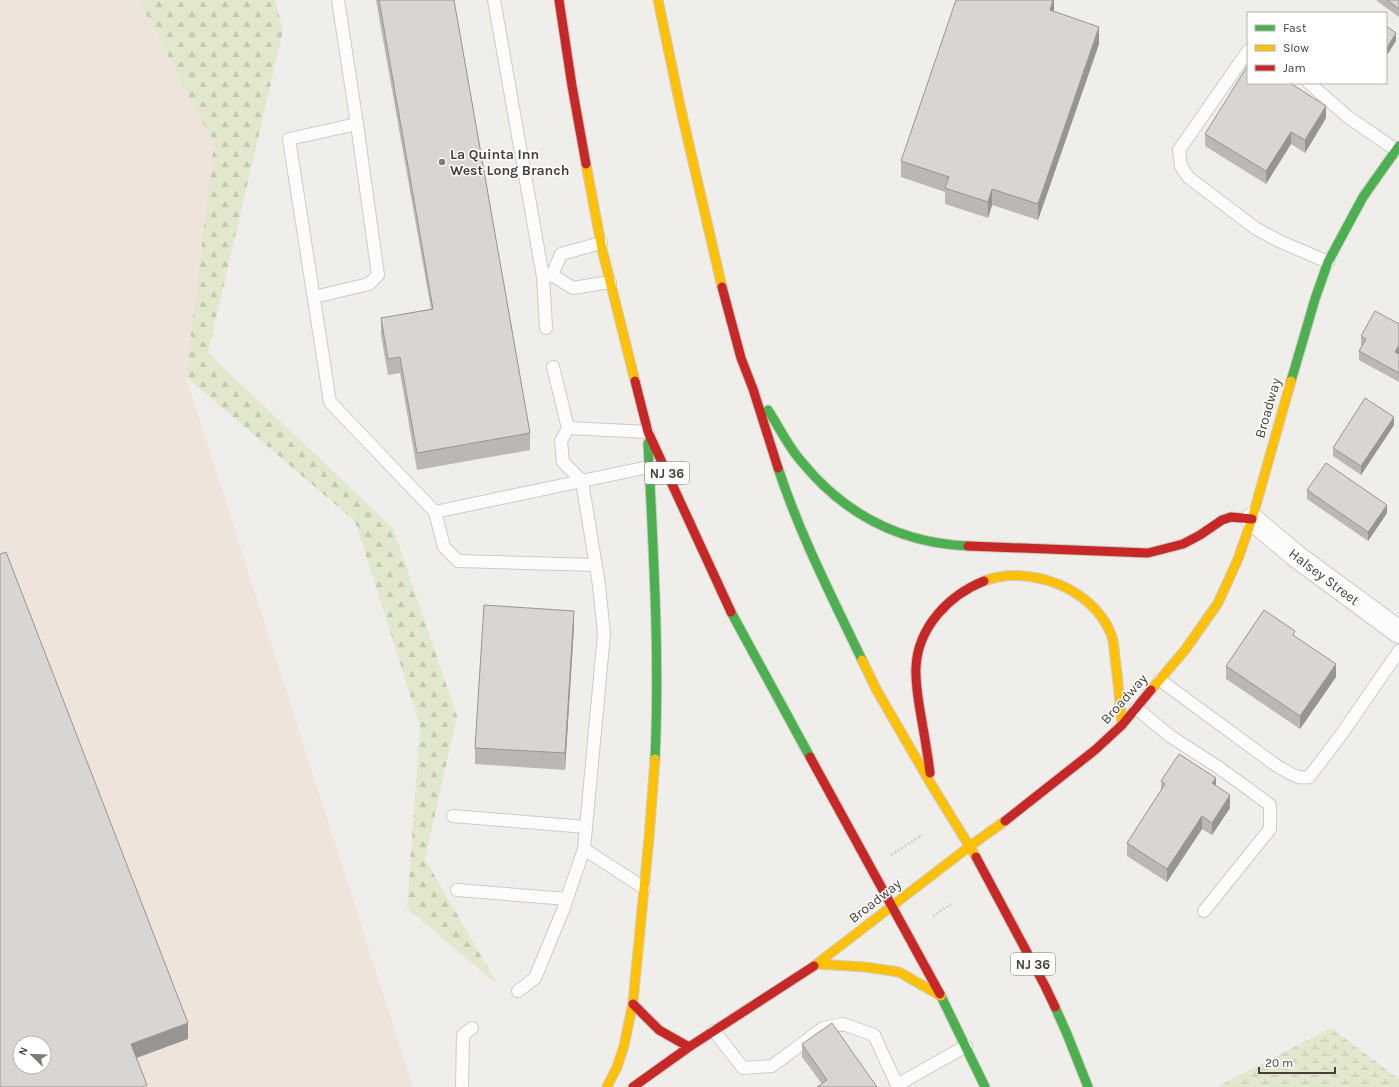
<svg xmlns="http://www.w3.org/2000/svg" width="1399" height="1087" viewBox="0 0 1399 1087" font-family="Karla,sans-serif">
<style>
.commercial{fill:#efe4dc;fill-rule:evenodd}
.forest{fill:url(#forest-firs)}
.wetland{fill:url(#wetland-marsh)}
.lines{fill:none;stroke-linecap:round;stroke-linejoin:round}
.lane-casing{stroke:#cdcac7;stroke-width:14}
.street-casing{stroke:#cdcac7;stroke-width:24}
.fast-casing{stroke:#cfcac2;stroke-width:11}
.slow-casing{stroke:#cfcac2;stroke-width:11}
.jam-casing{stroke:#cfcac2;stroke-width:11}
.path{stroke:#d1cdcb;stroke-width:2.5;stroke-dasharray:2 2;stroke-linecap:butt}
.lane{stroke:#fdfcfc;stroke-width:12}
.street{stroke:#fdfcfc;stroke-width:22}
.fast{stroke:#4caf50;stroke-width:9}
.slow{stroke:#ffc107;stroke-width:9}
.jam{stroke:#c62828;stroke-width:9}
.wall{fill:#bab7b5}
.shaded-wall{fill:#979593}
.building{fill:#d8d5d2;stroke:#979593;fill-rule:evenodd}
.poi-dot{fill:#827c76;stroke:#fff;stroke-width:1.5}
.labels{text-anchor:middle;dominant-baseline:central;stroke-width:3;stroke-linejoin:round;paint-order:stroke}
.shield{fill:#fff;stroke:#7e7873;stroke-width:1}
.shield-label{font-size:13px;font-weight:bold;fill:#463e37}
.poi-label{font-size:14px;font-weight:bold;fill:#463e37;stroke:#fff;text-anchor:start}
.street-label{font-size:14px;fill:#463e37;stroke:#fff}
</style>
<defs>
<pattern id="forest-firs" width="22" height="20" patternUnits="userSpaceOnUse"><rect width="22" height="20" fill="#e2e8cd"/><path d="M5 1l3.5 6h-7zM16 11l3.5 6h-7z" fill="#c3c8b1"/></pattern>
<pattern id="wetland-marsh" width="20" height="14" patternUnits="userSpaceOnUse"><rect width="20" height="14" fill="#e2e8cd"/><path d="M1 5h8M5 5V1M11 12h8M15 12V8" fill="none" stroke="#c3c8b1"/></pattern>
</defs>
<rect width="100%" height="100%" fill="#f0eeeb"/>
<path class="commercial" d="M0 0H139L214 144 186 377 413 1087H0ZM20 1043H44V1067H20Z"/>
<path class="forest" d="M139 0H275L283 31 208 353 393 528 457 716 425 859 498 985 407 908 420 726 355 521 186 377 214 144Z"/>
<path class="wetland" d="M1331 1028 1399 1079V1087H1217Z"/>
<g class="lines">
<defs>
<path id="lane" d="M338 0 357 124 289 139 330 402 435 512 444 547 458 561 595 565
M494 0 543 277 552 275 573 288 610 282
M1248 51 1179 150 1181 166 1188 177 1255 228 1279 241 1328 262
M1309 83 1348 117 1396 150
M552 275 561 254 601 243
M543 277 546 328
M314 297 369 284 378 275 357 124
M568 428 648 432
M435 512 653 466
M1160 680 1277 766C1287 771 1297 780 1309 777L1341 735 1399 651
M1136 708 1170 736 1221 769 1270 805V829L1204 911
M453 816 586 827
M584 849 644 888
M457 890 567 899
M518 991 535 978 563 910 584 849 604 634 599 585 582 481 563 462 561 441 568 428 553 367
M714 1031 743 1068 772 1066 823 1028 843 1024 874 1035 898 1087
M897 1085 966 1046
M462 1087 463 1035 472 1028"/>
<path id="street" d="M1252 519 1296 556 1399 632"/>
<path id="fast" d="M1291 381 1315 299 1328 262 1363 197 1399 146
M768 410C779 427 788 446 801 461 844 514 900 543 968 546
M648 443C653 548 660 654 655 759
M778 468C800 535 832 597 862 660
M731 612 810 757
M940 994 985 1087
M1055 1007 1067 1034 1088 1087"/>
<path id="slow" d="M658 0 681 110 722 287
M586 164 602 249 635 381
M984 581C1029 564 1093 588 1111 634 1114 641 1114 650 1115 658 1118 680 1120 703 1122 725
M862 660 876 689 931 784 976 857
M1151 690 1185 650 1218 603 1238 559 1252 519 1291 381
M817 964 865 967 899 972 941 996
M814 966 970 846 1005 821
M607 1087 617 1067 624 1046 633 1002 649 838 655 759"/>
<path id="jam" d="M559 0 572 86 586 164
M722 287 741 358 753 389 778 468
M635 381 648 432 731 612
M968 546 1148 553 1183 544 1200 535 1222 520 1231 517 1252 519
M810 757 940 994
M930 773C928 756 925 739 922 722 919 704 915 685 916 667 918 627 949 595 984 581
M1005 821 1095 750 1122 725 1151 690
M976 857 1045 986 1055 1007
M633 1004 659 1030 689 1047
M633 1087 689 1047 814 966"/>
</defs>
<use href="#lane" class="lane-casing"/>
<use href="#street" class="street-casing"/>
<use href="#fast" class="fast-casing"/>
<use href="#slow" class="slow-casing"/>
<use href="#jam" class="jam-casing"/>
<path class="path" d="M891 855 922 835
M933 916 951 904"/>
<use href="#lane" class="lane"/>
<use href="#street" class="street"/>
<use href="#fast" class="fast"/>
<use href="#slow" class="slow"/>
<use href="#jam" class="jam"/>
</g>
<path class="wall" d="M376 0H454L530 433V450L417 470 400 373 388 375 381 335V318L431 309Z
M1054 0V12L1099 44 1038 220 992 205 988 218 945 204V192L901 177V161Z
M1377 0H1399V17L1377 1Z
M1326 118 1305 153 1291 144 1266 184 1205 146V134Z
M1399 324V382L1359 360V351L1362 346 1361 345V336Z
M1394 425 1361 475 1333 456V448Z
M1307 490 1387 513 1368 541 1307 499Z
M574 627 565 770 475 764V748Z
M1295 637 1336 677 1300 729 1226 679V666Z
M1161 781 1216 786 1230 808 1212 835 1202 829 1167 882 1127 856V843L1161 790Z
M802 1044 877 1087 822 1084 802 1057Z"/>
<path class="shaded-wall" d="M1053 0H1054V14L1050 10Z
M1099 27V44L1038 220V204Z
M1396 33V41L1386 57V49Z
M1326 106V118L1305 153V140Z
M1291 132V144L1266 184V171Z
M992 189V205L988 218V202Z
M1399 345V354L1395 361V352Z
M1394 417V425L1361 475V466Z
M1387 505V513L1368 541V532Z
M574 611V627L565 770V753Z
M1336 664V677L1300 729V716Z
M1216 778V791L1212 783Z
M1230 795V808L1212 835V823Z
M1202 816V829L1167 882V869Z
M188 1023V1039L131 1060V1044Z"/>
<path class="building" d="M379 0H454L530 433 417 453 400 357 388 359 381 318 433 309Z
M956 0H1053L1050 10 1099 27 1038 204 992 189 988 202 945 188 949 177 901 161Z
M1387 0H1399V9Z
M1386 26 1396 33 1386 49Z
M1248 65V83H1290L1326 106 1305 140 1291 132 1266 171 1205 134Z
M1375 311 1399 324V345L1395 352 1399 354V373L1359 351 1366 339 1361 336Z
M1365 398 1394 417 1361 466 1333 448Z
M1326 463 1387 505 1368 532 1307 490Z
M6 552 188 1023 131 1044 147 1085 141 1087H0V554ZM20 1043H44V1067H20Z
M484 605 574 611 565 753 475 748Z
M1264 610 1295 631 1293 635 1336 664 1300 716 1226 666Z
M1179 754 1216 778 1212 783 1230 795 1212 823 1202 816 1167 869 1127 843 1165 784 1161 781Z
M832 1023 877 1087H817L827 1080 802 1044Z"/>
<circle class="poi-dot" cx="442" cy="162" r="4"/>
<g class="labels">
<g class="shield">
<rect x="645" y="462" width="44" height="22" rx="3"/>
<rect x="1011" y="953" width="44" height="22" rx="3"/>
</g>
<g class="shield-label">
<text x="667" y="473">NJ 36</text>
<text x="1033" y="964">NJ 36</text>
</g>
<g class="poi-label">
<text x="450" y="154">La Quinta Inn<tspan x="450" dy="16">West Long Branch</tspan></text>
</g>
<g class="street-label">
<text transform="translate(1268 408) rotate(-74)">Broadway</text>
<text transform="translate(1324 577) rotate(37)">Halsey Street</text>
<text transform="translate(1124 699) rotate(-48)">Broadway</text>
<text transform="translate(875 901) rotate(-38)">Broadway</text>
</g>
</g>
<rect x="1247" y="12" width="140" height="72" fill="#ffffff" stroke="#b5b2af"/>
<rect x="1255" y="25" width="20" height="6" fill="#4caf50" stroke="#b5b2af"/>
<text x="1283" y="32" font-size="12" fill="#463e37">Fast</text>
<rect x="1255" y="45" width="20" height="6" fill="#ffc107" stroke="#b5b2af"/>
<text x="1283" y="52" font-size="12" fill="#463e37">Slow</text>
<rect x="1255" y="65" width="20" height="6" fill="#c62828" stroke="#b5b2af"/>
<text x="1283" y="72" font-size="12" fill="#463e37">Jam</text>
<g transform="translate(32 1055) rotate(293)"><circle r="19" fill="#ffffff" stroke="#b5b2af"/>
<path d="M0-3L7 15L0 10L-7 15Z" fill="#827c76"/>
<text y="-6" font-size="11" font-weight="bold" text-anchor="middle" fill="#463e37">N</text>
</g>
<path d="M1259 1067v6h76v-6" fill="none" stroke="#463e37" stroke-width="2"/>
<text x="1265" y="1067" font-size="12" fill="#463e37" stroke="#ffffff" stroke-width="3" paint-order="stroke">20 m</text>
</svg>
